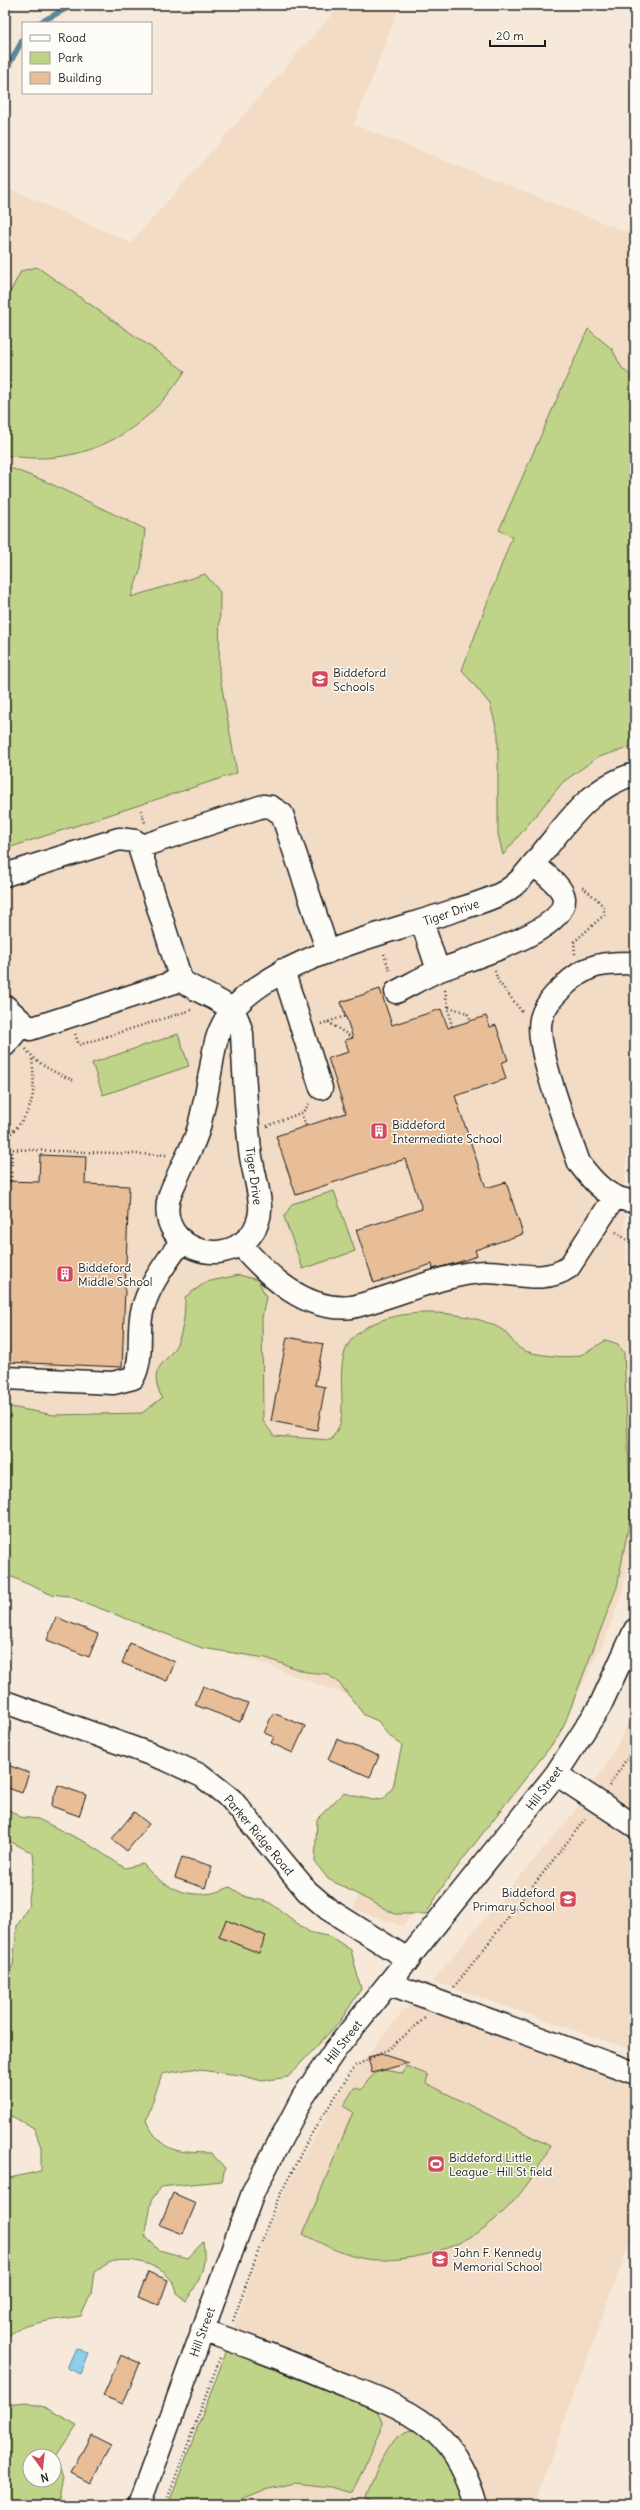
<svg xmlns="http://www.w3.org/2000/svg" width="640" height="2510" viewBox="0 0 640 2510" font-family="Delius,sans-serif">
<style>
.built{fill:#f2dcc6}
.green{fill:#c0d489;stroke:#6e7852;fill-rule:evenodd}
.water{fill:#8bcfec;stroke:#5f8799}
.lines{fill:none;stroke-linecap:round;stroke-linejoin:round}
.stream{stroke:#5f8799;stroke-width:5.5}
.building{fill:#e8be98;stroke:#1c1c1c}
.minor-casing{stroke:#1c1c1c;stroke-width:25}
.path{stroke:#1c1c1c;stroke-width:2.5;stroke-dasharray:1 3;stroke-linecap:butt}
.minor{stroke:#fdfcf7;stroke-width:22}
.labels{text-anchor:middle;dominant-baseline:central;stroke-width:3;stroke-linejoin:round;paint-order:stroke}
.poi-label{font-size:12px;fill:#1c1c1c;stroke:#fdfcf7;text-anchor:start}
.street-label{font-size:12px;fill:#1c1c1c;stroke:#fdfcf7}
</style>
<rect width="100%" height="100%" fill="#f7e9da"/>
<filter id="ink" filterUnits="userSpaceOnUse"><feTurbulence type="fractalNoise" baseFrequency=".025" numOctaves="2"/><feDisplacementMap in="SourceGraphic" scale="8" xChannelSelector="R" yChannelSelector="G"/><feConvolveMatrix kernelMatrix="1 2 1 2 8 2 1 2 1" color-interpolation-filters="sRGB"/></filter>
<g filter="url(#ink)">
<path class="built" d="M340 5H400L354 125 635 235V1114L626 1164 624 1201 635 1437 634 1527 622 1592 607 1635 573 1705 544 1751 403 1926 353 1909 424 1724 5 1567V205L11 189 131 243Z
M635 1710V2051L432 1981 571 1816 607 1764Z
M412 2001 635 2086V2227L534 2505H168L227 2350 271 2219 300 2161 353 2072Z"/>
<path class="green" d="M37 267 185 371C145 434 81 469 5 455V302L21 271Z
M588 329 612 349 622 368 635 380V746L598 757 563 782 503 855 498 834V734L490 704 462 670 512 537 499 530Z
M5 466 45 481 145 529 141 568 131 597 205 574 220 592 219 671 237 773 5 849Z
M178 1034 189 1066 103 1095 92 1063Z
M334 1191 355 1251 303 1269 284 1217 292 1204Z
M239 1275 258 1280 266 1297 262 1318 263 1421 274 1436 331 1440C334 1435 338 1429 340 1424 346 1400 335 1366 349 1343 375 1304 464 1307 501 1329 509 1334 514 1346 523 1350 533 1355 570 1359 580 1355 589 1352 598 1345 606 1340L618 1344 624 1353 631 1513 617 1587 561 1733 489 1825 445 1883 426 1914H395L328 1879 315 1862 317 1819 343 1793 373 1800 384 1799 393 1787 402 1745 388 1735 378 1721 364 1715 340 1684 327 1674 306 1672 266 1658 202 1648 68 1596 50 1594 5 1574V1406L54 1415 142 1413 162 1398C145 1364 169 1366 179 1339 184 1325 185 1312 185 1297L206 1282Z
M5 1807 20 1817 38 1819 85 1842 125 1868 143 1864C165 1891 197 1903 230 1887L246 1897 269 1902 309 1932 331 1937 351 1950 361 1989 341 2020 288 2077 262 2081 240 2075 191 2069 162 2074 146 2121C163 2154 178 2152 211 2153L225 2168 222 2181 160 2187 152 2200 145 2236 159 2250 188 2258 203 2242C207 2268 200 2280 186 2301L177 2294C174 2269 139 2257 115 2261 108 2262 100 2269 94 2272L91 2294 81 2316C58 2320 22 2321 5 2339V2179L41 2171V2147L34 2128 5 2113V1981L13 1965 17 1926 28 1907 34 1866 33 1853 5 1839Z
M406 2066 428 2075 426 2083 550 2146C522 2203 479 2246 414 2257 395 2260 375 2262 356 2257 337 2252 320 2243 303 2234L353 2112 343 2106 355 2087 361 2090C375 2070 380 2067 403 2074Z
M227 2350 377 2411 382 2422 381 2431 352 2493 331 2487 295 2483 264 2490 227 2505H168Z
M27 2402 44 2407 77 2425 56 2456 63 2479 59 2498 46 2505H5V2404ZM30 2456H54V2480H30Z
M414 2430C439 2438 457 2482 465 2505H376L365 2500C375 2477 385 2433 414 2430Z"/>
<path class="water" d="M76 2348 89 2354 81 2374 67 2368Z"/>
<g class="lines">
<path class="stream" d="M39 23 73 5
M5 72 23 39"/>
</g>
<path class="building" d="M380 989 392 1025 441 1009 448 1028 486 1016 490 1027 496 1025 508 1060 501 1063 506 1079 455 1096 486 1188 506 1182 523 1234 475 1250 477 1256 456 1263 433 1269 432 1264 374 1283 356 1230 422 1209 405 1159 296 1195 276 1136 346 1113 328 1058 349 1052 345 1040 353 1038 341 1002Z
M40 1155 86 1157 85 1184 129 1186 122 1367 5 1362V1181L39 1182Z
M287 1337 323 1344 315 1385 325 1387 317 1430 271 1421Z
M56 1617 98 1634 89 1657 47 1640Z
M130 1643 175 1662 167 1681 122 1663Z
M203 1686 248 1703 240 1722 195 1705Z
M273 1713 305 1726 293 1753 271 1743 274 1737 264 1733Z
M337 1739 379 1756 370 1777 328 1759Z
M5 1764 29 1773 22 1793 5 1787Z
M58 1785 86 1795 79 1816 51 1806Z
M134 1812 149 1824 127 1851 112 1839Z
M182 1857 212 1866 205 1888 175 1878Z
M226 1920 266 1936 259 1953 219 1937Z
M381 2054 409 2063 372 2073 368 2057Z
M173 2193 196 2203 183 2234 160 2225Z
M148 2272 168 2280 159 2305 138 2297Z
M121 2355 140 2363 123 2404 103 2396Z
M91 2435 111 2445 90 2483 71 2473Z"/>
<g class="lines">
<defs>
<path id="minor" d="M139 847 181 980
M5 875 119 839 135 841 139 847 263 806 271 807 282 814 328 952
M422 922 438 970
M635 963C603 963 587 963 563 987 554 995 544 1007 541 1019 534 1046 569 1133 579 1163 593 1182 610 1201 635 1201
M283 970 321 1088
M396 992C410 985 425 976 440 970 465 960 567 932 564 898 562 885 542 872 533 864
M5 1006 30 1029 181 980C194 991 224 1000 232 1011 238 1017 240 1026 242 1034 244 1073 246 1112 250 1150 252 1168 259 1187 260 1205 261 1217 256 1230 248 1238 218 1268 161 1247 168 1202 169 1194 174 1185 177 1178 184 1160 194 1146 199 1127 204 1107 208 1087 211 1068 214 1052 215 1038 223 1024 257 960 393 932 459 909 475 904 493 899 506 891 519 883 526 873 535 862 565 826 588 787 635 774
M5 1045 23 1023
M240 1244C269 1277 305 1312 352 1307 392 1298 447 1272 486 1272 514 1272 544 1285 569 1267L614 1198
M5 1378 113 1383 133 1378C144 1358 137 1333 142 1312 148 1285 167 1262 182 1240
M5 1702 167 1760 202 1776 231 1799 307 1891 328 1909 409 1960
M556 1774 635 1826
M390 1984 635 2073
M202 2330C245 2345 288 2361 330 2379 366 2394 408 2406 437 2434 456 2452 469 2480 476 2505
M139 2505 254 2190 303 2097 335 2050 556 1774 600 1706 635 1630"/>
</defs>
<use href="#minor" class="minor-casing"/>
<path class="path" d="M141 810 145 823
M384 954 390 972
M575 954 574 942 604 915C606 903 590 894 582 887
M495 971 498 981 523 1013
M445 990 452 1027
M449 1007 467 1013 471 1020
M328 1022 353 1038
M321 1024 346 1016
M75 1034 79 1045 191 1010
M26 1049C37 1065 58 1074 75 1081
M301 1113 306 1126
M267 1126 303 1112 309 1104
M5 1139C34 1113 36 1096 32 1058
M5 1149 166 1155
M11 1181 12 1149
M616 1232 635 1246
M609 1786 635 1746
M454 1987 586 1818
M233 2321 275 2205 310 2136 355 2066 389 2049 425 2018
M165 2505 220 2358"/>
<use href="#minor" class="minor"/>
</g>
</g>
<defs>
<symbol id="school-square" viewBox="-11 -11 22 22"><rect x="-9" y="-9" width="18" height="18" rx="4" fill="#d1495b" stroke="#fdfcf7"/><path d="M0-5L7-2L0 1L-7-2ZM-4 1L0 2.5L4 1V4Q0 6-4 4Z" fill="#fff"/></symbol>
<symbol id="building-square" viewBox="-11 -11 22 22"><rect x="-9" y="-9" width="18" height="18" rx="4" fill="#d1495b" stroke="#fdfcf7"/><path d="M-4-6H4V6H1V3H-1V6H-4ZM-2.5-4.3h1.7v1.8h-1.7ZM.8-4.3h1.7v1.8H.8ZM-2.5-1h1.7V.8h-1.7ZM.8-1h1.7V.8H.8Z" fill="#fff"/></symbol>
<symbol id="stadium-square" viewBox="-11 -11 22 22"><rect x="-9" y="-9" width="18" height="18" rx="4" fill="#d1495b" stroke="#fdfcf7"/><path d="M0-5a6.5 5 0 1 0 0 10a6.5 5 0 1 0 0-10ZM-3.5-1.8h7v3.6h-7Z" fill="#fff"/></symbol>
</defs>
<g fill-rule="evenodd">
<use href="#school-square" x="310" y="669" width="20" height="20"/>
<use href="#building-square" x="369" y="1121" width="20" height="20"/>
<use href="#building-square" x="55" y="1264" width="20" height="20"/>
<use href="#school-square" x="558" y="1889" width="20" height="20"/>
<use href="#stadium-square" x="426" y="2154" width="20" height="20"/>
<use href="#school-square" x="430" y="2249" width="20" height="20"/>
</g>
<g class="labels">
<g class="poi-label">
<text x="333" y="672">Biddeford<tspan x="333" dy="14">Schools</tspan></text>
<text x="392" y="1124">Biddeford<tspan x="392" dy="14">Intermediate School</tspan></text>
<text x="78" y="1267">Biddeford<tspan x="78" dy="14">Middle School</tspan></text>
<text x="555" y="1892" text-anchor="end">Biddeford<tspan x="555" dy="14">Primary School</tspan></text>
<text x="449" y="2157">Biddeford Little<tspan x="449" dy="14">League- Hill St field</tspan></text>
<text x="453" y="2252">John F. Kennedy<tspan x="453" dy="14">Memorial School</tspan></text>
</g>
<g class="street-label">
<text transform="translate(451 912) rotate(-19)">Tiger Drive</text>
<text transform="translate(254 1176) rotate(82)">Tiger Drive</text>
<text transform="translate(544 1788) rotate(-53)">Hill Street</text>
<text transform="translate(259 1835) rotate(50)">Parker Ridge Road</text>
<text transform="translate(343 2042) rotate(-52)">Hill Street</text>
<text transform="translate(202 2332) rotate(-70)">Hill Street</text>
</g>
</g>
<rect width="640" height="2510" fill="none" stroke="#fdfcf7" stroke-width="20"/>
<rect x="10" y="10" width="620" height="2490" fill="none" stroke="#1c1c1c" stroke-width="1.5" filter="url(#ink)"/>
<rect x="22" y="22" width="130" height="72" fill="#fdfcf7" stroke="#a3a29f"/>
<rect x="30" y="35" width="20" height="6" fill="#fdfcf7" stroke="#a3a29f"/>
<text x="58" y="42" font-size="12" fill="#1c1c1c">Road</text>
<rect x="30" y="52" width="20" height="12" fill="#c0d489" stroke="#a3a29f"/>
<text x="58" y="62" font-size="12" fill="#1c1c1c">Park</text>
<rect x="30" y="72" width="20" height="12" fill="#e8be98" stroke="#a3a29f"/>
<text x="58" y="82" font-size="12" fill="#1c1c1c">Building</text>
<g transform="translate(42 2468) rotate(165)"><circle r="19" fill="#fdfcf7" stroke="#a3a29f"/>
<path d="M0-3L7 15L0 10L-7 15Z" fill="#d1495b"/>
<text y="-6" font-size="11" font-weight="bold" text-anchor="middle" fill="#1c1c1c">N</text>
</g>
<path d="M490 40v6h55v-6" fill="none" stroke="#1c1c1c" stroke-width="2"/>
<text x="496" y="40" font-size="12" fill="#1c1c1c" stroke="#fdfcf7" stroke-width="3" paint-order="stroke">20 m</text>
</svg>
